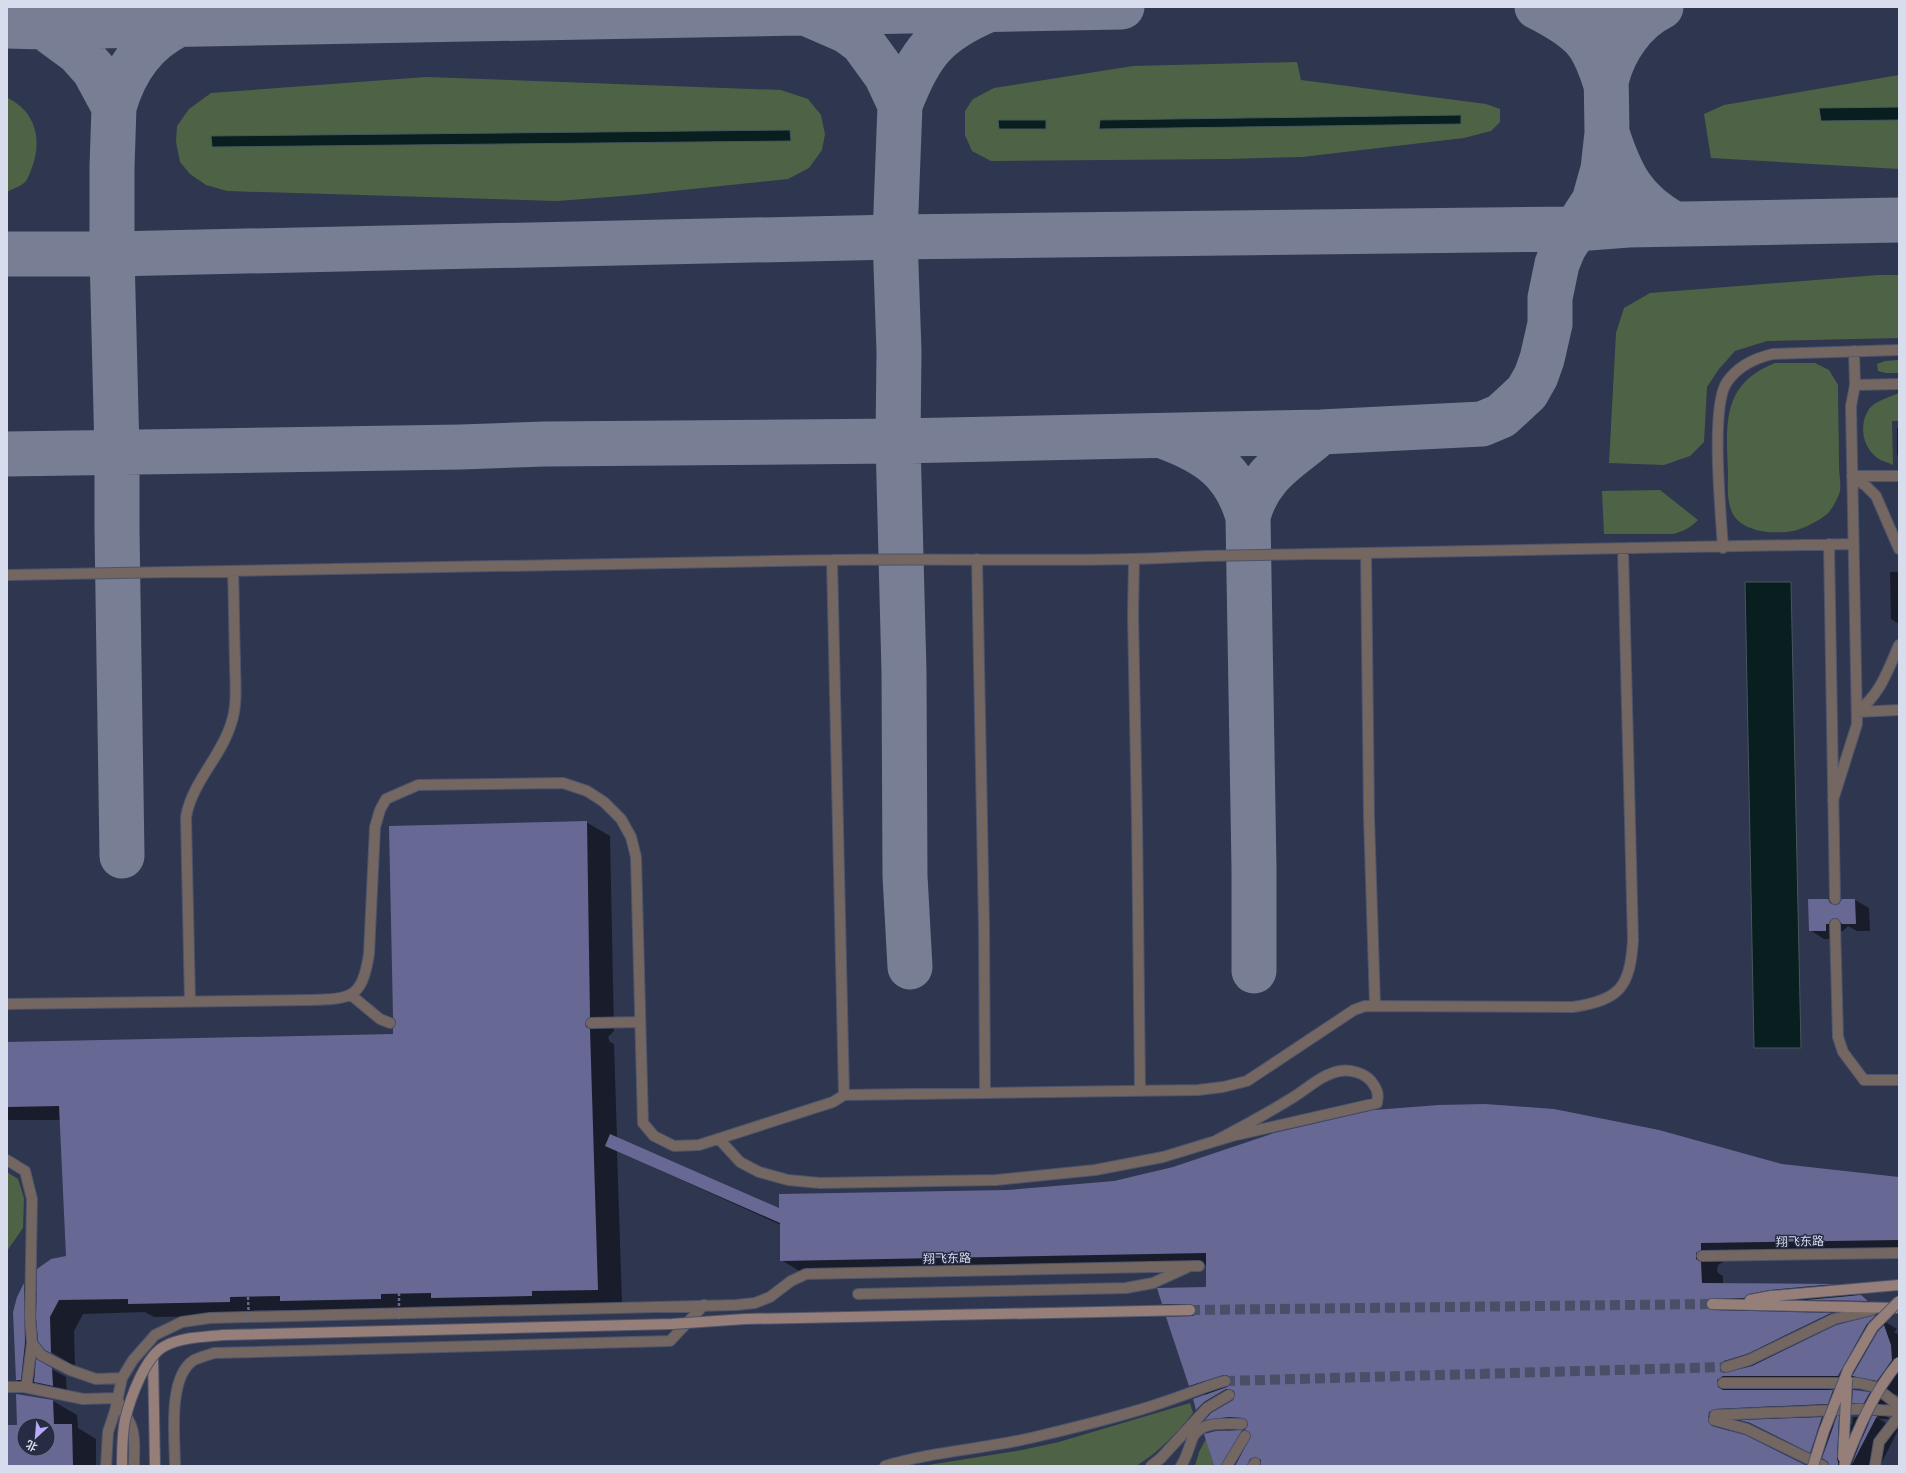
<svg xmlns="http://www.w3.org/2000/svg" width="1906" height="1473" viewBox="0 0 1906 1473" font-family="Manrope,'Noto Sans SC',sans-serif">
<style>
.green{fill:#4e6345}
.water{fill:#081e1f;stroke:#46575d}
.shadow{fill:#0007;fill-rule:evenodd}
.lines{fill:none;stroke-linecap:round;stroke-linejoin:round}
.taxiway{stroke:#787e93;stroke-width:45}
.building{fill:#686895;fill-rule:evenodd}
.minor-tunnel{stroke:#484f67;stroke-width:10;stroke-dasharray:10 5;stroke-linecap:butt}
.secondary-tunnel{stroke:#484f67;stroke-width:10;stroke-dasharray:10 5;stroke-linecap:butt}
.service-casing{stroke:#4d546b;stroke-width:12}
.minor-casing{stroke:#4d546b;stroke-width:12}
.secondary-casing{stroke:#4d546b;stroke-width:12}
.service{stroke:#746661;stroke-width:10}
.minor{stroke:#746661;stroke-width:10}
.secondary{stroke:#967f78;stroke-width:10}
.secondary-bridge-casing{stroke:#4d546b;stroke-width:12;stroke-linecap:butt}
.path-bridge{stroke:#646a80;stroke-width:2.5;stroke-dasharray:3 2;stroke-linecap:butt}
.secondary-bridge{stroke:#967f78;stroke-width:10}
.labels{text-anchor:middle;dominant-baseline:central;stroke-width:3;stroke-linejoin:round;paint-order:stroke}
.street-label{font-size:12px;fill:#d8dded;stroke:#252c44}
</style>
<rect width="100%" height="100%" fill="#2f364f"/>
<path class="green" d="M1297 62 1301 80 1486 104 1500 109V122L1491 131 1464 138 1302 157 1227 159 991 161 972 151 965 135V111L973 99 994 88 1133 66Z
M1899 75V169L1711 158 1704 114 1724 105Z
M426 77 781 90 808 99 821 115 825 134 822 150 809 168 788 179 635 195 557 201 227 191 206 185 190 174 180 162 176 142 177 126 189 109 211 93Z
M8 98C36 112 43 141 31 170 30 173 28 178 26 181 22 186 12 189 7 192Z
M1878 275H1899V338L1767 341 1735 351 1719 369 1707 387 1704 442 1690 456 1664 465 1609 463 1616 333 1624 308 1650 293Z
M1899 360V373H1886L1878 371 1877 364 1885 361Z
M1775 363H1815L1829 370 1838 385C1838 412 1839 440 1839 467 1839 475 1842 487 1839 494 1837 500 1831 511 1826 515 1818 521 1803 529 1793 531 1775 534 1746 533 1734 516 1726 503 1728 486 1728 472 1726 422 1722 384 1775 363Z
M1899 393V421H1892L1893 465C1888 462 1880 461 1876 457 1862 446 1859 424 1869 409 1875 401 1890 397 1899 393Z
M1660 490 1698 520C1690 528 1683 532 1672 534H1604L1602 491Z
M7 1172 18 1179 24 1198 23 1228 7 1251Z
M1190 1403 1193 1413C1177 1433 1159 1452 1136 1466H922L1022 1450 1059 1442Z
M1206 1439 1214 1466H1195L1199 1452Z"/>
<path class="water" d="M1899 107V120L1821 121 1819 108Z
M1461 115V124L1099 129 1100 120Z
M998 120H1046V129H999Z
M790 130 791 141 212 147 211 136Z
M1745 582H1791L1801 1048H1754Z"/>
<path class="shadow" d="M1897 428H1899V456L1897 455Z
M1890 572H1899V624L1891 619Z
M586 822 610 836 614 1031 608 1037 610 1042 614 1044 617 1138 780 1210 1008 1191 1782 1165 1899 1178V1252L1723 1255V1262L1718 1265 1717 1270 1718 1273 1723 1276V1284L1835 1285 1855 1296H1861L1894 1317 1875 1316 1897 1329 1894 1332 1899 1335V1395L1882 1392 1864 1382 1861 1389H1830L1853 1402 1854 1391 1870 1393 1898 1410 1893 1418 1881 1411V1413L1890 1419H1879L1898 1430 1880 1466H1830L1829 1463 1811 1454 1818 1434H1816L1809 1454 1770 1436 1742 1420 1737 1421 1731 1425 1730 1432 1806 1466H1214L1205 1435 1228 1432 1207 1419 1209 1416 1197 1409 1194 1399 1206 1395 1189 1386 1186 1317 1163 1303 1207 1288V1265L803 1273 781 1260V1225L617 1151 622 1303 556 1304V1309L456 1311 448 1306 405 1307V1313L305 1314 296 1310H254V1316L154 1317 145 1312 83 1314 74 1331 75 1366 46 1349 39 1340 38 1362 66 1377 67 1394 49 1390 35 1382V1388H31L17 1380 14 1312 25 1285 38 1292 67 1257 61 1120H7V1043L394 1035ZM1809 1300 1833 1314 1748 1312V1310H1766L1771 1306ZM1833 1315 1873 1316 1847 1323ZM1228 1372V1374L1204 1382V1380ZM1855 1403 1880 1418 1873 1417 1870 1424 1858 1417H1853L1852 1425 1838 1417 1834 1425 1821 1417 1850 1416ZM1247 1429 1253 1436 1252 1437 1239 1430ZM1860 1435 1864 1438 1859 1448Z
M1828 900 1838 906 1842 900H1855L1869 908 1870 931H1857L1848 926 1843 931H1840V939H1824L1810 930Z
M53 1401 77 1415 78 1428 96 1439V1466H7V1426H18ZM24 1425H48V1449H24Z"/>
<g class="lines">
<path class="taxiway" d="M1537 7C1555 16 1578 29 1589 45 1597 57 1601 69 1605 82
M808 14 847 31 862 42 886 75 900 105 895 237 899 351 898 441 904 672 905 876 910 967
M7 26 44 27 1122 7
M44 27 78 52 94 70 114 107 112 167V254L117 452V530L122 856
M1607 78C1614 50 1634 20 1661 7
M900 105C920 53 936 32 988 10
M114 107C124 72 145 40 180 24
M1607 133C1621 176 1633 201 1674 224
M7 254H112L895 237 1576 229 1628 225 1899 220
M1165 437C1208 453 1235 471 1248 517L1254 868V971
M7 454 461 447 545 444 898 441 1321 432 1482 424 1501 416 1511 407 1527 392 1536 376 1542 359 1550 324V298L1557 264 1564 247 1594 201 1603 169 1607 133 1605 7
M1248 517C1259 473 1289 460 1321 432"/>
</g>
<path class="building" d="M587 821 590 1017 585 1023 586 1027 590 1029 598 1290 532 1291V1296L431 1298V1293L381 1294V1299L280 1301V1296L230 1297V1302L128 1304V1299L59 1300 50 1317 51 1353 45 1350 38 1341 36 1318 37 1269 51 1259 66 1256 59 1106 7 1107V1042L393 1034V1029L396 1022 393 1017 389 826Z
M1808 899H1828L1830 903 1835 905 1839 904 1842 899H1855L1856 924H1842L1838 919 1834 918 1830 921 1829 924H1826V931H1809Z
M1485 1104 1554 1109 1659 1130 1782 1164 1899 1177V1240L1701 1243V1250L1696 1253V1259L1701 1262 1702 1283 1835 1284 1770 1290 1749 1294 1744 1298 1709 1299 1706 1301V1307L1712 1310 1831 1313 1747 1354 1724 1361 1720 1366 1721 1371 1724 1373 1752 1366 1836 1325 1876 1315 1867 1324 1838 1376H1723L1717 1380 1718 1387 1723 1390H1833L1828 1404 1715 1409 1709 1412 1708 1421 1712 1426 1745 1435 1807 1466H1261V1460L1255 1457 1250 1459 1247 1466H1235L1251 1436 1250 1433 1245 1430 1248 1425 1247 1421 1243 1418 1229 1417 1205 1420 1211 1413 1233 1400 1235 1395 1234 1391 1229 1389H1226L1204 1402 1196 1410 1193 1399 1227 1387 1231 1383V1379L1227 1375H1223L1189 1386 1166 1317 1193 1316 1196 1313V1307L1190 1304H1162L1157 1288 1206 1287V1253L780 1261V1223L605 1146 610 1134 779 1208V1194L1008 1190 1114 1181 1173 1167 1274 1133 1374 1110 1439 1105Z
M24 1283 25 1343 21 1380H16L13 1312 17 1297Z
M1861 1295 1868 1301 1806 1300Z
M1884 1325 1891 1345 1892 1360 1877 1381 1852 1376 1878 1331Z
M36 1359 52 1368 53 1386 34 1382Z
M1853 1390 1870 1392 1864 1403H1852Z
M16 1394 53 1400 54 1424H72L73 1466H7V1425H17ZM24 1425H48V1449H24Z
M1837 1416H1839L1837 1458 1838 1462V1466H1829L1828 1462 1822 1458Z
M1872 1416H1877L1851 1466 1861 1441Z
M1822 1417 1810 1453 1750 1423 1740 1420Z
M1242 1430 1221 1466H1214L1204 1434 1216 1431Z"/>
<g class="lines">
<path class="minor-tunnel" d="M1225 1381 1726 1367"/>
<path class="secondary-tunnel" d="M1190 1310 1712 1304"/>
<defs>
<path id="service" d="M1855 385 1899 384
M1852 476 1866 486 1876 496 1899 549
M1852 476H1899
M1829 544 1835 899
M1723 548C1721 514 1710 406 1727 382 1738 366 1755 358 1773 354L1899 350
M1366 554 1369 817 1375 1005
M977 559 984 926 985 1093
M1134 560 1133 615 1137 820 1140 1090
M7 575 832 560
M1857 712C1881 693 1887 672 1899 645
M1857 712 1899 710
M1833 800 1857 724 1851 406 1855 385 1854 351
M1835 924 1838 1037 1843 1052 1864 1080
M351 995 380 1019 390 1023
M190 1002 186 817C192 782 221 757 231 724 238 704 235 681 235 660 234 630 234 601 233 571
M7 1004 310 1000C352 999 362 998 369 954L375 827 380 810 386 799 418 785 563 783 587 791 604 802 621 819 631 837 636 857 643 1123 654 1136 674 1146 699 1145 833 1102 844 1095 832 560C957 558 1081 563 1205 556L1853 544
M591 1023 640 1022
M844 1095 1198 1090 1223 1087 1247 1081 1354 1010 1365 1006 1573 1007C1620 1000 1630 987 1633 940L1623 549
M719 1139 740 1162 759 1172 788 1180 820 1183 996 1180 1095 1170 1163 1157 1232 1136 1377 1103C1379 1093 1377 1089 1371 1081 1364 1073 1350 1069 1340 1071 1322 1074 1307 1089 1292 1098 1268 1113 1242 1127 1217 1140
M7 1160 25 1171 32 1199 30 1318 32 1343 41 1355 70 1370 96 1379 122 1378
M1702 1256 1899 1253
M858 1294 1126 1288 1153 1283 1186 1268
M1723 1383H1859L1875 1387 1897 1404 1899 1407
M7 1387H24L83 1399 117 1398
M24 1387 27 1382 32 1343
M117 1398C120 1408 126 1414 130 1423 136 1435 134 1452 134 1466
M1715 1415 1860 1409 1899 1411
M1714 1420 1747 1429 1823 1466
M106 1466 108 1432 115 1411 122 1378 133 1360 155 1335 182 1322 210 1318 736 1305 755 1303 770 1297 791 1281 806 1274 1199 1266
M175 1466C175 1439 167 1377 194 1360 200 1357 208 1355 214 1353L670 1341 704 1305
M1151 1466 1161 1458 1207 1408 1229 1395
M1181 1466C1187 1457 1189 1447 1193 1437 1202 1420 1226 1424 1242 1424
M1227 1466 1245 1436
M1253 1466 1255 1463
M1875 1466 1879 1442 1899 1416"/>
<path id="minor" d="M1864 1080H1899
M1726 1367 1749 1360 1834 1319 1872 1310
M885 1466C934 1451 985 1449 1035 1437 1077 1427 1120 1417 1161 1403 1183 1396 1203 1387 1225 1381"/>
<path id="secondary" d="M1750 1300 1771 1296 1899 1285
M1712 1304 1897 1308
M1098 1312 1190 1310
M153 1357 155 1466"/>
</defs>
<use href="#service" class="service-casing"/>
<use href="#minor" class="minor-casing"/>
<use href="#secondary" class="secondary-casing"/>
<use href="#service" class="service"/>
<use href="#minor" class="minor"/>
<use href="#secondary" class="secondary"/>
<defs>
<path id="secondary-bridge" d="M1843 1458 1847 1380
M122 1466C122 1451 122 1435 125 1420 130 1399 145 1356 165 1346 182 1337 204 1337 223 1335L672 1324 745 1319 1098 1312
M1813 1466 1824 1431 1848 1370 1873 1327 1899 1301
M1844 1466C1858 1429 1873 1393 1899 1362"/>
</defs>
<use href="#secondary-bridge" class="secondary-bridge-casing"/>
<path class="path-bridge" d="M399 1293V1319
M248 1297 249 1322"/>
<use href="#secondary-bridge" class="secondary-bridge"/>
</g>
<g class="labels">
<g class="street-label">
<text transform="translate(1800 1241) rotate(-1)">翔飞东路</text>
<text transform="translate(947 1258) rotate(-1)">翔飞东路</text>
</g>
</g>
<rect width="1906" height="1473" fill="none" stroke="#d8dded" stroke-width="16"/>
<g transform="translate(36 1437) rotate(206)"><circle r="19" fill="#252c44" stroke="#6d7388"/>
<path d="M0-3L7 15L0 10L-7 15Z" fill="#b7abf8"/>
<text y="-6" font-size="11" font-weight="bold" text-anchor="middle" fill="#d8dded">北</text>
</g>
</svg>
